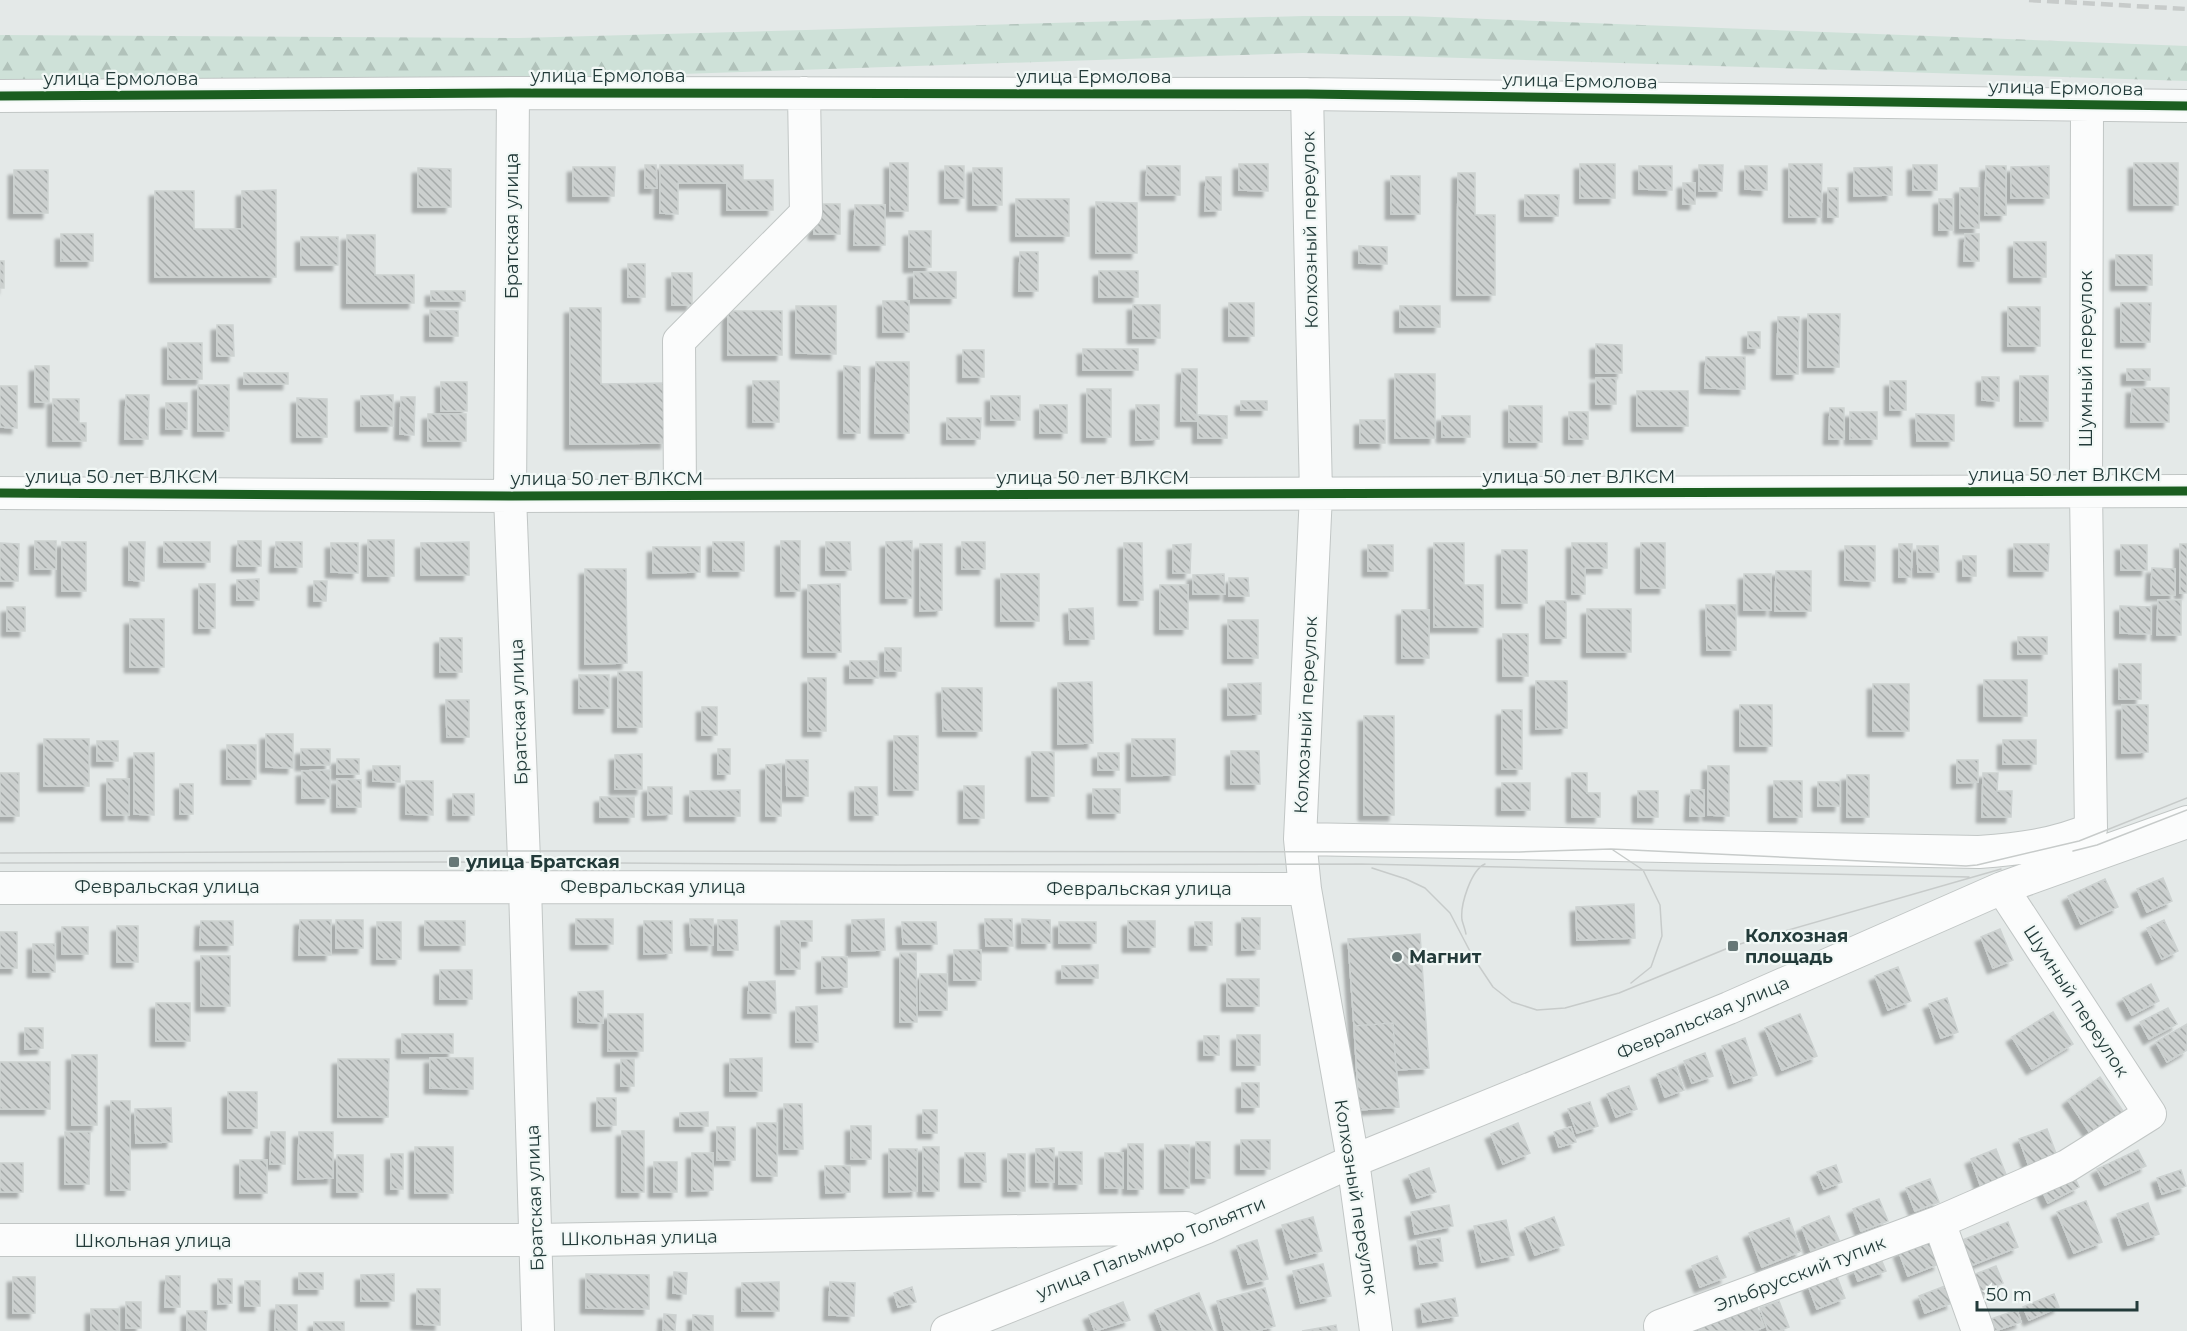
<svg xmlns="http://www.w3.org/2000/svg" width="2187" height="1331" viewBox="0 0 2187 1331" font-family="Montserrat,sans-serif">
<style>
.forest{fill:url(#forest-firs)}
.building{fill:url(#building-back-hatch);stroke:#cdd2d1;stroke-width:1.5;filter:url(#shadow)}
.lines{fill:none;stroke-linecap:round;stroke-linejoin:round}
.minor-casing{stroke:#c1c6c5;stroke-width:34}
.minor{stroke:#fbfcfc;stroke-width:32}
.tram{stroke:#c7cbca;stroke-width:1.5}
.rail{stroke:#c7cbca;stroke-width:4.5;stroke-dasharray:12 6;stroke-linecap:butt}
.cycleway-casing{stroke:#f2f8f6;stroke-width:13}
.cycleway{stroke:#1b5e20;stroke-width:9}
.poi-dot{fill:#677877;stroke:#f2f8f6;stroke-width:2}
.labels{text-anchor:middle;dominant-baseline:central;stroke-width:4.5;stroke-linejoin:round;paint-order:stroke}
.street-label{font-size:18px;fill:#233b3a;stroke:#f2f8f6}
.poi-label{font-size:18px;font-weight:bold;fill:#233b3a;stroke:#f2f8f6;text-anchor:start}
</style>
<defs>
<pattern id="forest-firs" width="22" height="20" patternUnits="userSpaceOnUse" patternTransform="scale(1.5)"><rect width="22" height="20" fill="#cee1d8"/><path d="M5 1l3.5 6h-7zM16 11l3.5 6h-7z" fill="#b1c2ba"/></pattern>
<pattern id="building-back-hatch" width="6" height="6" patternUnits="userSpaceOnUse" patternTransform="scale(1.5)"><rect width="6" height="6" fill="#ccd0cf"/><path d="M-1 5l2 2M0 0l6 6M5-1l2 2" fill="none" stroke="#a5aaa9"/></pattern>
<filter id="shadow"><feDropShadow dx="-5.5" dy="5.5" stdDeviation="1.5" flood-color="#0004"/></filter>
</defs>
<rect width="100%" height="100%" fill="#e4e9e8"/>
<path class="forest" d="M1303 16H1409L2187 46V81L1303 53 531 79H0V35L519 38Z"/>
<path class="building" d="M890 163H908V211H890Z
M2134 163H2178V205H2134Z
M1239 164H1268V191L1239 190Z
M1580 164H1615V198H1580Z
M1789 164H1822L1821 217H1789Z
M645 165H656L657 188H645Z
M660 165H743V180H773V210H727V183H678V214L660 213Z
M1699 165H1723L1722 191H1699Z
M1913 165H1937V190H1913Z
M945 166H964V198H945Z
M1147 166H1180V195H1146Z
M1639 166H1672V190L1639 189Z
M1745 166H1767V190L1745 189Z
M1986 166H2006V215H1985Z
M2049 166V198H2011V167Z
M573 167H615L614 196H573Z
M1892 167V195L1854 196V168Z
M418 168 451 169V207H418Z
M973 168H1002V205H973Z
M14 170H48V213H14Z
M1458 173H1475V215H1495V295H1457Z
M1391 176H1420V214H1391Z
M1206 177H1221V210L1205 211Z
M1683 183H1695V204H1683Z
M1828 188H1838V217H1828Z
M1960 188H1979V228H1960Z
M276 190V277H155V191H194V229H242V191Z
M1525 195H1559L1558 216H1525Z
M1016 199H1069V236H1016Z
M1939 199H1953V230H1939Z
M1096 202 1137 203V253H1096Z
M814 204H840V234H814Z
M855 205H885V245H854Z
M909 231H931V267H909Z
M61 234H93V261H61Z
M1965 234H1979V261H1964Z
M347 235H375V275H414V303H347Z
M301 237H338V265H301Z
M2014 242H2046V277H2014Z
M1359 246 1387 247V264L1359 263Z
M1020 252H1038V291H1019Z
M2116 255H2152V285H2116Z
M0 261H4V288H0Z
M628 264H645V297H628Z
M1099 271H1138V297H1099Z
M914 272H956V298H914Z
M672 273H692V305H672Z
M431 291H465V301H431Z
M883 301H909V332H883Z
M1229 303H1254V336H1229Z
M2121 303H2151L2150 342H2121Z
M1133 305H1160V338H1133Z
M796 306H836V354L796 353Z
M1400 306H1440V327H1400Z
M2008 307H2040V346H2008Z
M570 308H601V384L665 383 666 443 570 444Z
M430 310 458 311V336H430Z
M728 311H782V355H728Z
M1808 314H1840L1839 367H1808Z
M1778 317H1799L1798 374H1777Z
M217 325H233L234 356H217Z
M1748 332H1760V348H1748Z
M168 343H202V379H168Z
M1596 344 1622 345V373H1596Z
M1083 349H1138V370H1083Z
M963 350H984V377H963Z
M1706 357H1745V389L1705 388Z
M876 362H909V433H875Z
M35 366H49V402H35Z
M844 366 860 367V433H844Z
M1182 369H1197V421H1181Z
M2127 369H2150V380H2127Z
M244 373H288V384H244Z
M1395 374H1435V438H1395Z
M2020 376H2048V421H2020Z
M1982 377H1999V401L1982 400Z
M1596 378H1616V404H1596Z
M753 381H779V422H753Z
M1890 381H1906V410H1890Z
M441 382H467V411H441Z
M198 385H229V431H198Z
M0 386H17V428L0 427Z
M2132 388H2169V422H2131Z
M1087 389H1111V437H1087Z
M1637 391H1688V426H1637Z
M126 395H149L148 439H125Z
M393 395V426H361V396Z
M991 396H1020V420H991Z
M401 397H415L414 435 400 434Z
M297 398 327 399V437H297Z
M53 399H79V423H86V441H53Z
M1241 401H1267V410H1241Z
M166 403H187V429H166Z
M1040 405H1067V433H1040Z
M1136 405H1159V439L1136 440Z
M1509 406H1542V442H1509Z
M1830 408H1844V439H1829Z
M1569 412H1588V439H1569Z
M1850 412H1877V439H1850Z
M428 414H466V441H428Z
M1916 414 1954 415V441H1917Z
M1198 415 1227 416V438H1198Z
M1442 416H1470V437H1442Z
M947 418H981L980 439H947Z
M1360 420H1385V443H1360Z
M368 540H394V576H368Z
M35 541H56V569H35Z
M238 541H261V566H237Z
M781 541H800V591H781Z
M912 541V598H886V542Z
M62 542H86V591H62Z
M129 542H145L144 581 129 580Z
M164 542H210V562H164Z
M276 542H302V567H275Z
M469 542V575H421V543Z
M713 542H744V571H713Z
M826 542H850L851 570H826Z
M962 542H985V569H962Z
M0 543 19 544 18 581H0Z
M331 543H358V573L331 572Z
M1124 543H1142L1143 600H1124Z
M1434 543H1464V585H1483V627H1434Z
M1572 543H1607V568H1585V594H1572Z
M1641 543H1665V588H1641Z
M920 544H942V610L920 611Z
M1191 544 1190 573H1173V545Z
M1899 544H1912L1911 577H1899Z
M2014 544H2049L2048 571H2014Z
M2180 544H2187V593H2180Z
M1368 545H1393V571H1368Z
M2121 545H2147V570H2121Z
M1845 546H1875V581L1845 580Z
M1917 546H1938L1939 572H1918Z
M653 547H700V572L653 573Z
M1502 550H1527V603H1502Z
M1963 556H1976V576H1963Z
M2152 568 2175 569V595H2151Z
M585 569H626L627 663 585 664Z
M1776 571H1811V611H1775Z
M1001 574H1039V621H1001Z
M1224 574 1225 594H1193V575Z
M1744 574H1771V610H1744Z
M1229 578H1248L1249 596H1229Z
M259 579V600H237V580Z
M314 581H327L326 601H314Z
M199 584H215V628H199Z
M840 584 841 652H808V585Z
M1160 585H1188V629H1160Z
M2158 600H2181V635H2157Z
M1546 601H1566V638H1546Z
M1706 605H1736V650H1707Z
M2120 606 2151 607V634L2120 633Z
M7 607H25V631H7Z
M1093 608 1094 639H1070L1069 609Z
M1587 609H1631V652H1587Z
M1402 610H1429V658H1402Z
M130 619H164V667H130Z
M1228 620H1258V658H1228Z
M1503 634H1528V676H1503Z
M2018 637H2047V654H2018Z
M440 638H462V672H440Z
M885 648H901V671H885Z
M850 661H878V678H850Z
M2119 664H2141V699H2119Z
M618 672H642V727H618Z
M579 675H609V708H579Z
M808 678H826V731H808Z
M1984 680H2027V716H1984Z
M1536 681H1567V728L1536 729Z
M1092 682 1093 743 1058 744V683Z
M1261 683V714L1228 715V684Z
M1873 684H1909V731H1873Z
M942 688H982V731H943Z
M446 700H469V737H447Z
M1740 705H1772V746H1740Z
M2122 705H2148V752L2122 753Z
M702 707H717V735H702Z
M1502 710H1522V769H1502Z
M1364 716H1394V815H1364Z
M266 734H293V768L266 767Z
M894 736H918V790H894Z
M44 739H89V786H44Z
M1132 739H1175V775L1132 776Z
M2003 740H2036V764H2003Z
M97 741H118V761H97Z
M227 745H256V779H227Z
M301 749H330V765H301Z
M718 749H730V774H718Z
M1231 751H1259L1260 784H1231Z
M1032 752H1054V796H1032Z
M134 753H154V815L134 814Z
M1098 753H1119V770H1098Z
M642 754V789H615V755Z
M337 759H359V774H337Z
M786 760H808V796H787Z
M1957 760H1978V782L1957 783Z
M781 764V816H766V765Z
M373 766H400V782L373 781Z
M1708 766H1729V816L1708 815Z
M330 770V798H302V771Z
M0 773H19V816H0Z
M1572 773H1587V793H1600V817H1572Z
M1983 773H1998L1997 791H2012L2011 817H1982Z
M1847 775H1869V817H1847Z
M107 779H129V815H107Z
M337 779 361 780V807H337Z
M406 781H433V815L406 814Z
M1774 781H1802V817H1774Z
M1818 782H1840V806H1818Z
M1502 783H1530V810H1502Z
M180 784H193V814H180Z
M964 786H984V818H964Z
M648 787H672V814L648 815Z
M855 787H877L878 815H855Z
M1093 789H1120V813H1093Z
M740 790V816H690V791Z
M1691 790H1704V816H1690Z
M1638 791H1658V817H1638Z
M453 794H474V815H453Z
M600 797H634V817H600Z
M2163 878 2172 901 2147 912 2137 889Z
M2105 879 2118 907 2081 924 2068 896Z
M1634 904 1635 938 1577 940 1576 907Z
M1242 918H1260V949L1242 950Z
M576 919H613V944H576Z
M690 919H713V945H691Z
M884 919 885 950 852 951V920Z
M985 919H1012L1013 946H986Z
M1022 919 1050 920 1051 943H1022Z
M300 920H331V955H299Z
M336 920H363V948H336Z
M718 920H737L738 950H718Z
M2164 920 2178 951 2162 959 2147 928Z
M201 921H233V945H200Z
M425 921H465V945H425Z
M644 921H672V953L644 954Z
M781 921H812V941H800V969H781Z
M1128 921H1155V947H1128Z
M377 922H401V959H377Z
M902 922H936L937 944H903Z
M1059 922H1096V943H1059Z
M1195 922H1212V945H1195Z
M117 926H138V962H117Z
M62 927H88V954H62Z
M2000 929 2013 960 1993 968 1981 937Z
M0 932H17V968H0Z
M1420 934 1429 1068 1396 1070 1393 1023 1354 1026 1348 939Z
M33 944H55V972H33Z
M954 950H981V980H954Z
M900 953H916L917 1022H900Z
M201 956H230V1006H201Z
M822 957H847V987L822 988Z
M1098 965V978H1062V966Z
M1898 967 1911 1001 1888 1010 1875 976Z
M440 970H472V999H440Z
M920 974H947V1010H920Z
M1227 979H1259V1006H1227Z
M775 981 776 1013H748L749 982Z
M2151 984 2159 1001 2132 1015 2123 998Z
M603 991V1023L578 1022V992Z
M1947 998 1958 1032 1941 1038 1929 1004Z
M156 1003H190V1041H156Z
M817 1006 818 1042H796V1007Z
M2168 1008 2177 1024 2149 1039 2140 1022Z
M2053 1012 2073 1044 2032 1069 2012 1037Z
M608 1014H643V1051H608Z
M1800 1014 1817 1056 1782 1070 1765 1028Z
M1393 1023 1399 1107 1359 1110 1354 1026Z
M2187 1024V1050L2167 1062 2156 1042Z
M25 1028H43V1048L25 1049Z
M402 1034H453V1053H402Z
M1237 1035H1260V1065H1237Z
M1204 1036H1219V1055H1204Z
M1745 1038 1757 1075 1734 1083 1722 1046Z
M1705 1053 1713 1076 1692 1083 1684 1061Z
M72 1055H97V1125H72Z
M430 1058H473V1089L430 1088Z
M762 1058V1091H730V1059Z
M338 1059H389L388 1117H338Z
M621 1059H634V1086H621Z
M0 1062H50V1109H0Z
M1676 1067 1684 1090 1665 1097 1657 1074Z
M2100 1077 2127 1117 2094 1139 2068 1100Z
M1242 1083H1259V1107H1242Z
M1629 1086 1637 1109 1616 1117 1607 1094Z
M228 1092H257V1128H228Z
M597 1098H616V1125L597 1126Z
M111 1101H130V1190H111Z
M1590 1102 1598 1126 1577 1133 1568 1109Z
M784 1104H802L803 1149H784Z
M171 1108 172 1142 136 1143 135 1109Z
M923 1110H937V1133H923Z
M708 1112V1126H680V1113Z
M757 1123H777V1176H757Z
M1518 1123 1530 1153 1503 1164 1491 1134Z
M851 1126H871V1159H851Z
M717 1127H735V1160H717Z
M1571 1127 1576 1142 1559 1147 1554 1132Z
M2047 1129 2057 1156 2029 1166 2019 1139Z
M622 1131H644V1192H622Z
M65 1132H90L89 1184H65Z
M271 1132H285V1164H270Z
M299 1132H333V1178L298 1179Z
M1241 1140H1270V1169H1241Z
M1196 1142H1210V1178H1196Z
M1128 1144H1143V1189H1128Z
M1165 1145H1189V1188H1165Z
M415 1147H453V1193H415Z
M923 1147H939V1191H923Z
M1054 1148V1182H1036V1149Z
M889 1149H917V1191L889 1192Z
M1996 1149 2007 1177 1981 1187 1971 1159Z
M2138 1150 2146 1166 2105 1185 2097 1169Z
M1059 1152H1082V1184H1059Z
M692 1153H713V1190L692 1191Z
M965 1153H985L986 1182H965Z
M1105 1153H1123V1188H1105Z
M391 1154H403V1189H391Z
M1008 1154H1025V1191H1008Z
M337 1155H363V1192H337Z
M240 1160H267V1193H240Z
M654 1162H677V1192H654Z
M0 1163H23V1192H0Z
M1836 1165 1842 1182 1824 1189 1817 1172Z
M825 1166H850V1192L826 1193Z
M1429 1168 1436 1192 1417 1198 1409 1175Z
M2181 1170 2186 1186 2162 1194 2157 1178Z
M2072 1172 2079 1187 2048 1203 2041 1188Z
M1930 1179 1939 1202 1915 1211 1906 1188Z
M1879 1199 1888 1221 1861 1231 1853 1209Z
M2086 1201 2102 1242 2074 1253 2057 1212Z
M2148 1203 2159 1234 2128 1245 2117 1214Z
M1449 1205 1453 1226 1415 1234 1411 1212Z
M1829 1216 1839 1240 1811 1251 1802 1227Z
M1313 1217 1322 1251 1291 1259 1282 1225Z
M1554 1217 1564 1245 1535 1255 1525 1228Z
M1789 1218 1801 1251 1762 1267 1749 1233Z
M1506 1220 1514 1255 1482 1262 1474 1226Z
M2008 1222 2018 1247 1970 1266 1960 1241Z
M1440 1238 1443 1261 1420 1264 1417 1241Z
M1257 1240 1268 1279 1248 1284 1237 1246Z
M1930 1240 1939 1264 1908 1276 1899 1252Z
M1717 1256 1726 1277 1700 1287 1692 1266Z
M1881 1259 1886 1271 1858 1281 1854 1270Z
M1323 1264 1331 1296 1301 1303 1293 1271Z
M1996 1266 2003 1283 1979 1292 1973 1275Z
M674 1272 687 1273 686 1294 673 1293Z
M299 1273H323V1289H299Z
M394 1274V1301H361V1275Z
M586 1274 649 1275V1309L586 1308Z
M1836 1274 1845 1298 1817 1309 1808 1285Z
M166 1276H180V1307H165Z
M13 1277H35V1313H13Z
M218 1279H232V1303L218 1304Z
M245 1281H260V1306H245Z
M779 1282V1311H742V1283Z
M830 1282 855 1283 854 1316 829 1315Z
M1945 1286 1952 1303 1925 1313 1919 1296Z
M912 1287 916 1302 898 1307 894 1293Z
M1265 1288 1275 1326 1257 1331H1225L1217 1301Z
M417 1289H440V1325L417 1324Z
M1199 1293 1213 1331H1163L1155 1310Z
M2054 1294 2059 1307 2029 1320 2023 1307Z
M1455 1298 1458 1316 1423 1322 1421 1304Z
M1779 1301 1789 1327 1778 1331H1768L1760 1308Z
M126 1302H141V1328H126Z
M1123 1302 1130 1320 1095 1331 1089 1315Z
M276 1305H297V1331H275Z
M1756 1305 1764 1327 1754 1331H1700L1698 1327Z
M91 1309H119V1331H91Z
M2017 1310 2021 1322 1995 1331 1991 1319Z
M187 1311H207L206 1331H187Z
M664 1314 676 1315 675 1331H663Z
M693 1315 713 1316V1331H693Z
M314 1322H344V1331H314Z
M1336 1325 1337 1331H1302Z"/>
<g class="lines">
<defs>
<path id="minor" d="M513 93 510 496 525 887 538 1331
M1307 94 1316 494 1300 839 1305 889 1353 1161 1376 1331
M0 96 513 93 1307 94 2187 106
M0 493 510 496 2187 491
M680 495 679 341 806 213 804 93
M1300 839 1979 852C2017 849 2055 845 2091 829L2086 492 2087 105
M0 888 525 887 1305 889
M1939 1222 1978 1331
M0 1240H537L1186 1228
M1660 1326 1939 1222 2067 1166 2150 1114 2002 888
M947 1331 1205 1228 1353 1161 1729 1008 2002 888 2187 822"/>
</defs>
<use href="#minor" class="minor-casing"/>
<use href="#minor" class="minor"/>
<path class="tram" d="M1613 850 1643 870 1660 905 1662 936 1651 967 1631 983
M2073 851 2097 845 2187 810
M0 853 539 851 1519 852 1611 849 1966 866 1977 865 2079 841 2187 798
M0 863 454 862 898 865 1361 864 1969 877
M1372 868 1406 879 1425 888 1450 913 1473 957 1493 987 1512 1002 1537 1010 1565 1008 1619 993 1733 946 2001 869
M1466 934C1465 929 1463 924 1462 920 1460 905 1471 870 1485 864"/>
<path class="rail" d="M2029 0 2187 9"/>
<defs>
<path id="cycleway" d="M0 96 513 93 1307 94 2187 106
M0 493 510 496 2187 491"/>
</defs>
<use href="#cycleway" class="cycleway-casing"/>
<use href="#cycleway" class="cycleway"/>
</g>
<g class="poi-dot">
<rect x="448" y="856" width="12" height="12" rx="3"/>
<rect x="1727" y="940" width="12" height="12" rx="3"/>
<circle cx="1397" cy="957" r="6"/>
</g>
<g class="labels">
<g class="street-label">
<text x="608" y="76">улица Ермолова</text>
<text x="1094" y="77">улица Ермолова</text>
<text x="121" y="79">улица Ермолова</text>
<text transform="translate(1580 81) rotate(1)">улица Ермолова</text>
<text transform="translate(2066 88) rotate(1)">улица Ермолова</text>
<text transform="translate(512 226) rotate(-90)">Братская улица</text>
<text transform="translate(1310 230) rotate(-91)">Колхозный переулок</text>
<text transform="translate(2086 359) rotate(-90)">Шумный переулок</text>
<text x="2065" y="475">улица 50 лет ВЛКСМ</text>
<text x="122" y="477">улица 50 лет ВЛКСМ</text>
<text x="1579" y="477">улица 50 лет ВЛКСМ</text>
<text x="1093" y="478">улица 50 лет ВЛКСМ</text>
<text x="607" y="479">улица 50 лет ВЛКСМ</text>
<text transform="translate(519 712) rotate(-92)">Братская улица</text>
<text transform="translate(1306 715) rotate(-87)">Колхозный переулок</text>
<text x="167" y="887">Февральская улица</text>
<text x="653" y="887">Февральская улица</text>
<text x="1139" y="889">Февральская улица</text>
<text transform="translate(2076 1001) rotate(57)">Шумный переулок</text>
<text transform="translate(1703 1018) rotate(-23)">Февральская улица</text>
<text transform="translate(1356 1197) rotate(81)">Колхозный переулок</text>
<text transform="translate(535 1198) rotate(-92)">Братская улица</text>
<text transform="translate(639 1238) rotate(-1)">Школьная улица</text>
<text x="153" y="1241">Школьная улица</text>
<text transform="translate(1151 1248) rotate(-22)">улица Пальмиро Тольятти</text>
<text transform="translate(1800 1274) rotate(-21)">Эльбрусский тупик</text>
</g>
<g class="poi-label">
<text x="466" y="862">улица Братская</text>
<text x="1745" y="936">Колхозная<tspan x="1745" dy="21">площадь</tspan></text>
<text x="1409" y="957">Магнит</text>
</g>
</g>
<path d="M1977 1301v9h160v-9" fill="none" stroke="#233b3a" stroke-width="3"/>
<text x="1986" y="1301" font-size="18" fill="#233b3a" stroke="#f2f8f6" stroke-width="4.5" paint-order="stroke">50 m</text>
</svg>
